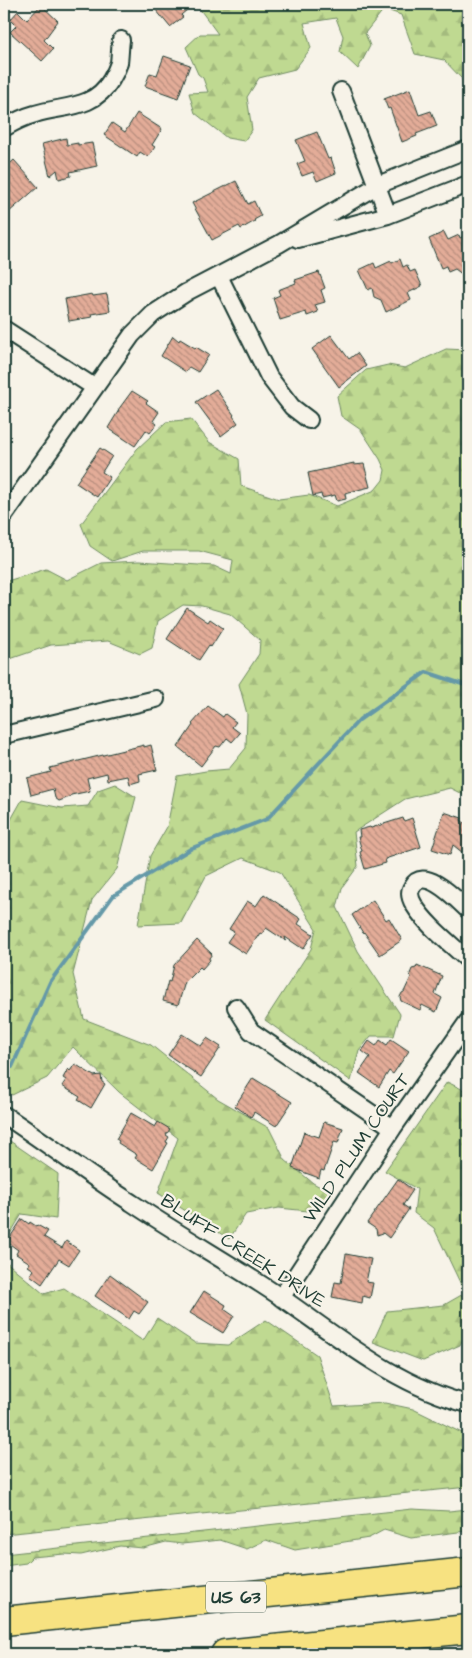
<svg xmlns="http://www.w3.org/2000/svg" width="472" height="1658" viewBox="0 0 472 1658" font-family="'Architects Daughter',sans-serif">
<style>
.forest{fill:url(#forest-firs);stroke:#6f8b62}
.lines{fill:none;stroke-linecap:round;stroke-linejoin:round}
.stream{stroke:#6599a8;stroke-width:4}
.building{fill:url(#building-back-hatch);stroke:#1f3d34}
.street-casing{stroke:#1f3d34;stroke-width:20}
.highway-casing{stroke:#1f3d34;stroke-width:31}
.street{stroke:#f7f3e8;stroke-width:16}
.highway{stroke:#f7e281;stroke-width:28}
.labels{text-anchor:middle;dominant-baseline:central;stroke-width:4.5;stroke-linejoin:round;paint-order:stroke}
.shield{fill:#f7f3e8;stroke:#60746a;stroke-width:1}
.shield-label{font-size:18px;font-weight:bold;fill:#1f3d34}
.street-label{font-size:19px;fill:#1f3d34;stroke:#f7f3e8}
</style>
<defs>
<pattern id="forest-firs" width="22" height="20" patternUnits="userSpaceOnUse" patternTransform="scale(1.25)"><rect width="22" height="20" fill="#bfd991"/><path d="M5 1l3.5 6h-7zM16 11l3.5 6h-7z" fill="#a4bb7e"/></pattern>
<pattern id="building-back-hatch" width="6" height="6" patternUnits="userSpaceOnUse" patternTransform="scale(1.25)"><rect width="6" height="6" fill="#e3ac98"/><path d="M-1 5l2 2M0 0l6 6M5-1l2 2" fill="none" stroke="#b78d7d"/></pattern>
</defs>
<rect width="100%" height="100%" fill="#f7f3e8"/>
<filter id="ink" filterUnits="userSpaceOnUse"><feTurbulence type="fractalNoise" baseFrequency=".02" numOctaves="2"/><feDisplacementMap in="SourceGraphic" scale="10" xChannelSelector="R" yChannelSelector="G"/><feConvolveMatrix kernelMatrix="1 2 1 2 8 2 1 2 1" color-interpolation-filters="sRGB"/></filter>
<g filter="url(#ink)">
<path class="forest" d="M196 4H468V120L462 79 444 60 415 54 401 15 384 9 365 33 370 46 358 69 340 52 343 36 336 18 304 23 311 48 295 69 259 78 247 97 252 130 244 141 227 138 195 113 189 93 208 92 203 78 198 74 186 47 200 34H218Z
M446 349 468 350V797L450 788 405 799 354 832 358 866 342 888 337 907 358 951 400 1014 394 1036H371L359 1051 351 1081 265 1020 311 949 316 929 280 872 243 858 206 876 181 923 138 925 150 856 167 827 177 776 206 771 229 769 246 748 247 714 239 684 259 654 260 640 230 614 202 606 183 605 158 621 152 648 140 654 108 641 51 645 4 661V582L46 569 67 580 101 563 139 561 214 566 231 574 233 560 199 551H143L112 561 90 546 81 524 137 449 166 422 191 419 209 442 239 459 241 486 279 499 309 495 337 506 375 490 383 480 385 470 380 459 361 430 341 416 337 396 366 370 388 365 405 368Z
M115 784 136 797 117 869 92 900 73 974 84 1019 151 1045 218 1099 269 1128 285 1160 313 1183 333 1194 318 1212 279 1208 246 1214 229 1239 158 1193 178 1138 119 1092 73 1047 47 1078 12 1095 4 1090V832L22 800 62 808 88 806 98 790Z
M447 1082 468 1092V1330L460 1345 423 1361 373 1342 387 1311 444 1305 465 1293 434 1228 414 1213 417 1189 385 1171Z
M4 1137 58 1174 56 1219 22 1214 4 1244Z
M4 1260 44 1294 64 1288 143 1341 157 1318 195 1343 228 1345 266 1320 317 1355 334 1406 385 1403 413 1409 468 1436V1487L4 1534Z
M412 1509 449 1511 468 1509V1529L466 1531 411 1538 384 1530 369 1538 295 1550 266 1540 247 1549 220 1540 182 1544 166 1542 143 1548 120 1546 81 1555 64 1554 32 1557 26 1563 4 1566V1554Z"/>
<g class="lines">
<path class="stream" d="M12 1067 50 982 113 896 192 848 267 819 359 720 426 672 468 686"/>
</g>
<path class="building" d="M164 4H194L181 15 183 17 170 27 156 10Z
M41 5 58 21 44 40 53 49 42 61 10 32 16 26 10 20 18 11 27 20Z
M164 56 190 65 178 98 145 86 150 73 157 75Z
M410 89 419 115 431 111 437 126 416 134 417 136 402 142 390 108 388 109 384 99Z
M137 113 162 129 152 145 155 147 148 157 140 152 137 157 104 135 112 123 125 132Z
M317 132 328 159 331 158 336 173 317 181 313 172 302 176 297 164 305 161 296 140Z
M66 138 67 145 78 143V145L92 143 97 166 70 172 71 176 59 179 57 170 50 176 42 144Z
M14 160 38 187 8 213 4 207V169Z
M236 181 248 204 254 201 261 216 254 220 255 221 241 229 239 226 212 240 192 203Z
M444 232 448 240 459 235 460 238 468 234V264L465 265 463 275 455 269 448 272 446 266 441 268 429 239Z
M400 259 403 267 407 265 410 272 415 270 422 286 408 293 411 300 386 312 381 300 374 297 372 288 368 290 359 270 374 263 376 268 391 261 392 263Z
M319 272 325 288 321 290 325 302 315 305 318 312 307 316 306 312 280 320 273 298 280 295 278 290 296 283 295 280Z
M92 294 93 296 107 294 110 311 91 314 92 317 69 321 65 299Z
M331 335 349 359 357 353 366 366 339 387 312 349Z
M173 336 179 341 180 339 195 348 196 347 209 355 198 372 189 367 186 372 161 356Z
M216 389 234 415 233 416 238 423 221 436 196 402Z
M132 391 148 401 146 403 159 412 153 421 157 424 150 433 146 430 135 446 108 428 119 410H118Z
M100 448 112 456 102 472 110 477 97 497 76 483Z
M354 463V465L364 464 370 487 345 493 346 499 337 501 335 495 322 498 321 494 313 496 308 473Z
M187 608 208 622 210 619 223 628 211 647 209 645 199 660 167 639Z
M208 706 223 717 225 714 236 722 232 727 240 733 232 742 227 738 220 747 216 746 201 766 178 747 193 725 192 724Z
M144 745V747L151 745 157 770 139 774 140 781 130 784 128 776 108 780 107 773 87 778 90 791 71 795 70 797 59 801 55 798 53 789 31 795 27 778 51 772 50 768Z
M444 812 462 818 461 820 468 826V857L453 845 450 855 432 849Z
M403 818 404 821 412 818 421 847 385 859 386 863 365 869 360 852 362 851 358 837H360L359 830 370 827 371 828Z
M264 894 301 919 298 924 313 934 303 949 285 937 286 941 266 928 262 934 260 933 246 954 227 942 234 932 229 929 247 901 256 906Z
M373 900 386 920 389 918 402 940 380 955 364 932 363 933 352 915Z
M197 940 212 954 209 958 210 960 202 969 200 967 185 982 178 1005 163 1001 168 981 170 982 174 965Z
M417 965 442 976 435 994 442 998 436 1012 422 1005 420 1010 401 1001 400 997 402 993 404 992 411 977 410 974 412 969 416 968Z
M182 1034 201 1046 207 1038 221 1047 201 1077 168 1055Z
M391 1039 409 1051 393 1074 389 1071 379 1087 359 1073 370 1057 362 1051 369 1041 376 1046 380 1040 387 1045Z
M75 1064 94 1076 101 1075 102 1082 105 1084 91 1108 78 1100 80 1097 62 1086 66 1080 63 1078 68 1069 70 1071Z
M253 1078 292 1102 276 1126 254 1112 251 1117 235 1106Z
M131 1113 155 1127 158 1122 170 1129 166 1135 169 1137 166 1142 168 1143 153 1169 135 1158 137 1155 118 1143 119 1141 116 1139Z
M324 1122 343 1128 338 1143 334 1142 324 1171 321 1170 319 1178 292 1168 304 1132 319 1137Z
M398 1179 413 1190 403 1205 409 1209 389 1238 383 1233 377 1235 376 1229 367 1223Z
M22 1219 29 1224 30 1222 36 1226 37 1225 48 1231 44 1237 62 1248 66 1241 79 1250 69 1265 59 1259 42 1284 30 1275 34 1270 28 1266 30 1263 16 1254 18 1250 7 1242Z
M346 1254 371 1259 366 1282 373 1283 370 1298 363 1296 362 1303 332 1297 335 1282 341 1283Z
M110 1274 148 1302 139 1314 134 1311 129 1319 95 1296Z
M204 1291 226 1305 224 1309 234 1316 223 1333 190 1313Z"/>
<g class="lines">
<defs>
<path id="street" d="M341 91 388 215
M4 128C14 122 24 117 35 114 64 105 93 110 111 80 114 75 117 69 119 63 120 55 120 47 121 40
M298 239 388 215 468 184
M219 276 269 377 292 407 309 420
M4 329 94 387
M4 516 132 335 153 314 187 292 279 244 378 185 468 149
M4 735 156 699
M468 910C458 901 424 864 412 887 408 893 411 900 414 905 426 925 451 944 468 960
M236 1007 251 1031 393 1128
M4 1115C47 1143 88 1175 132 1203 181 1236 233 1265 282 1298 341 1339 397 1386 468 1404
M281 1298 393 1128 468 1021"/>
<path id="highway" d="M4 1621 468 1572
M225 1654 468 1629"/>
</defs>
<use href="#street" class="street-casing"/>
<use href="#highway" class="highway-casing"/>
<use href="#street" class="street"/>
<use href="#highway" class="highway"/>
</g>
</g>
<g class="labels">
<rect class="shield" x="206" y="1581.5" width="60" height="31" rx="4"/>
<g class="shield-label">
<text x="236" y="1597">US 63</text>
</g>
<g class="street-label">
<text transform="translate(357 1148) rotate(-56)">WILD PLUM COURT</text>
<text transform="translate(243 1251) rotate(33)">BLUFF CREEK DRIVE</text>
</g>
</g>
<rect width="472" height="1658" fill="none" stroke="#f7f3e8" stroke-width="20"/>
<rect x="10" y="10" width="452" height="1638" fill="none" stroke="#1f3d34" stroke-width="2" filter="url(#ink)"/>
</svg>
